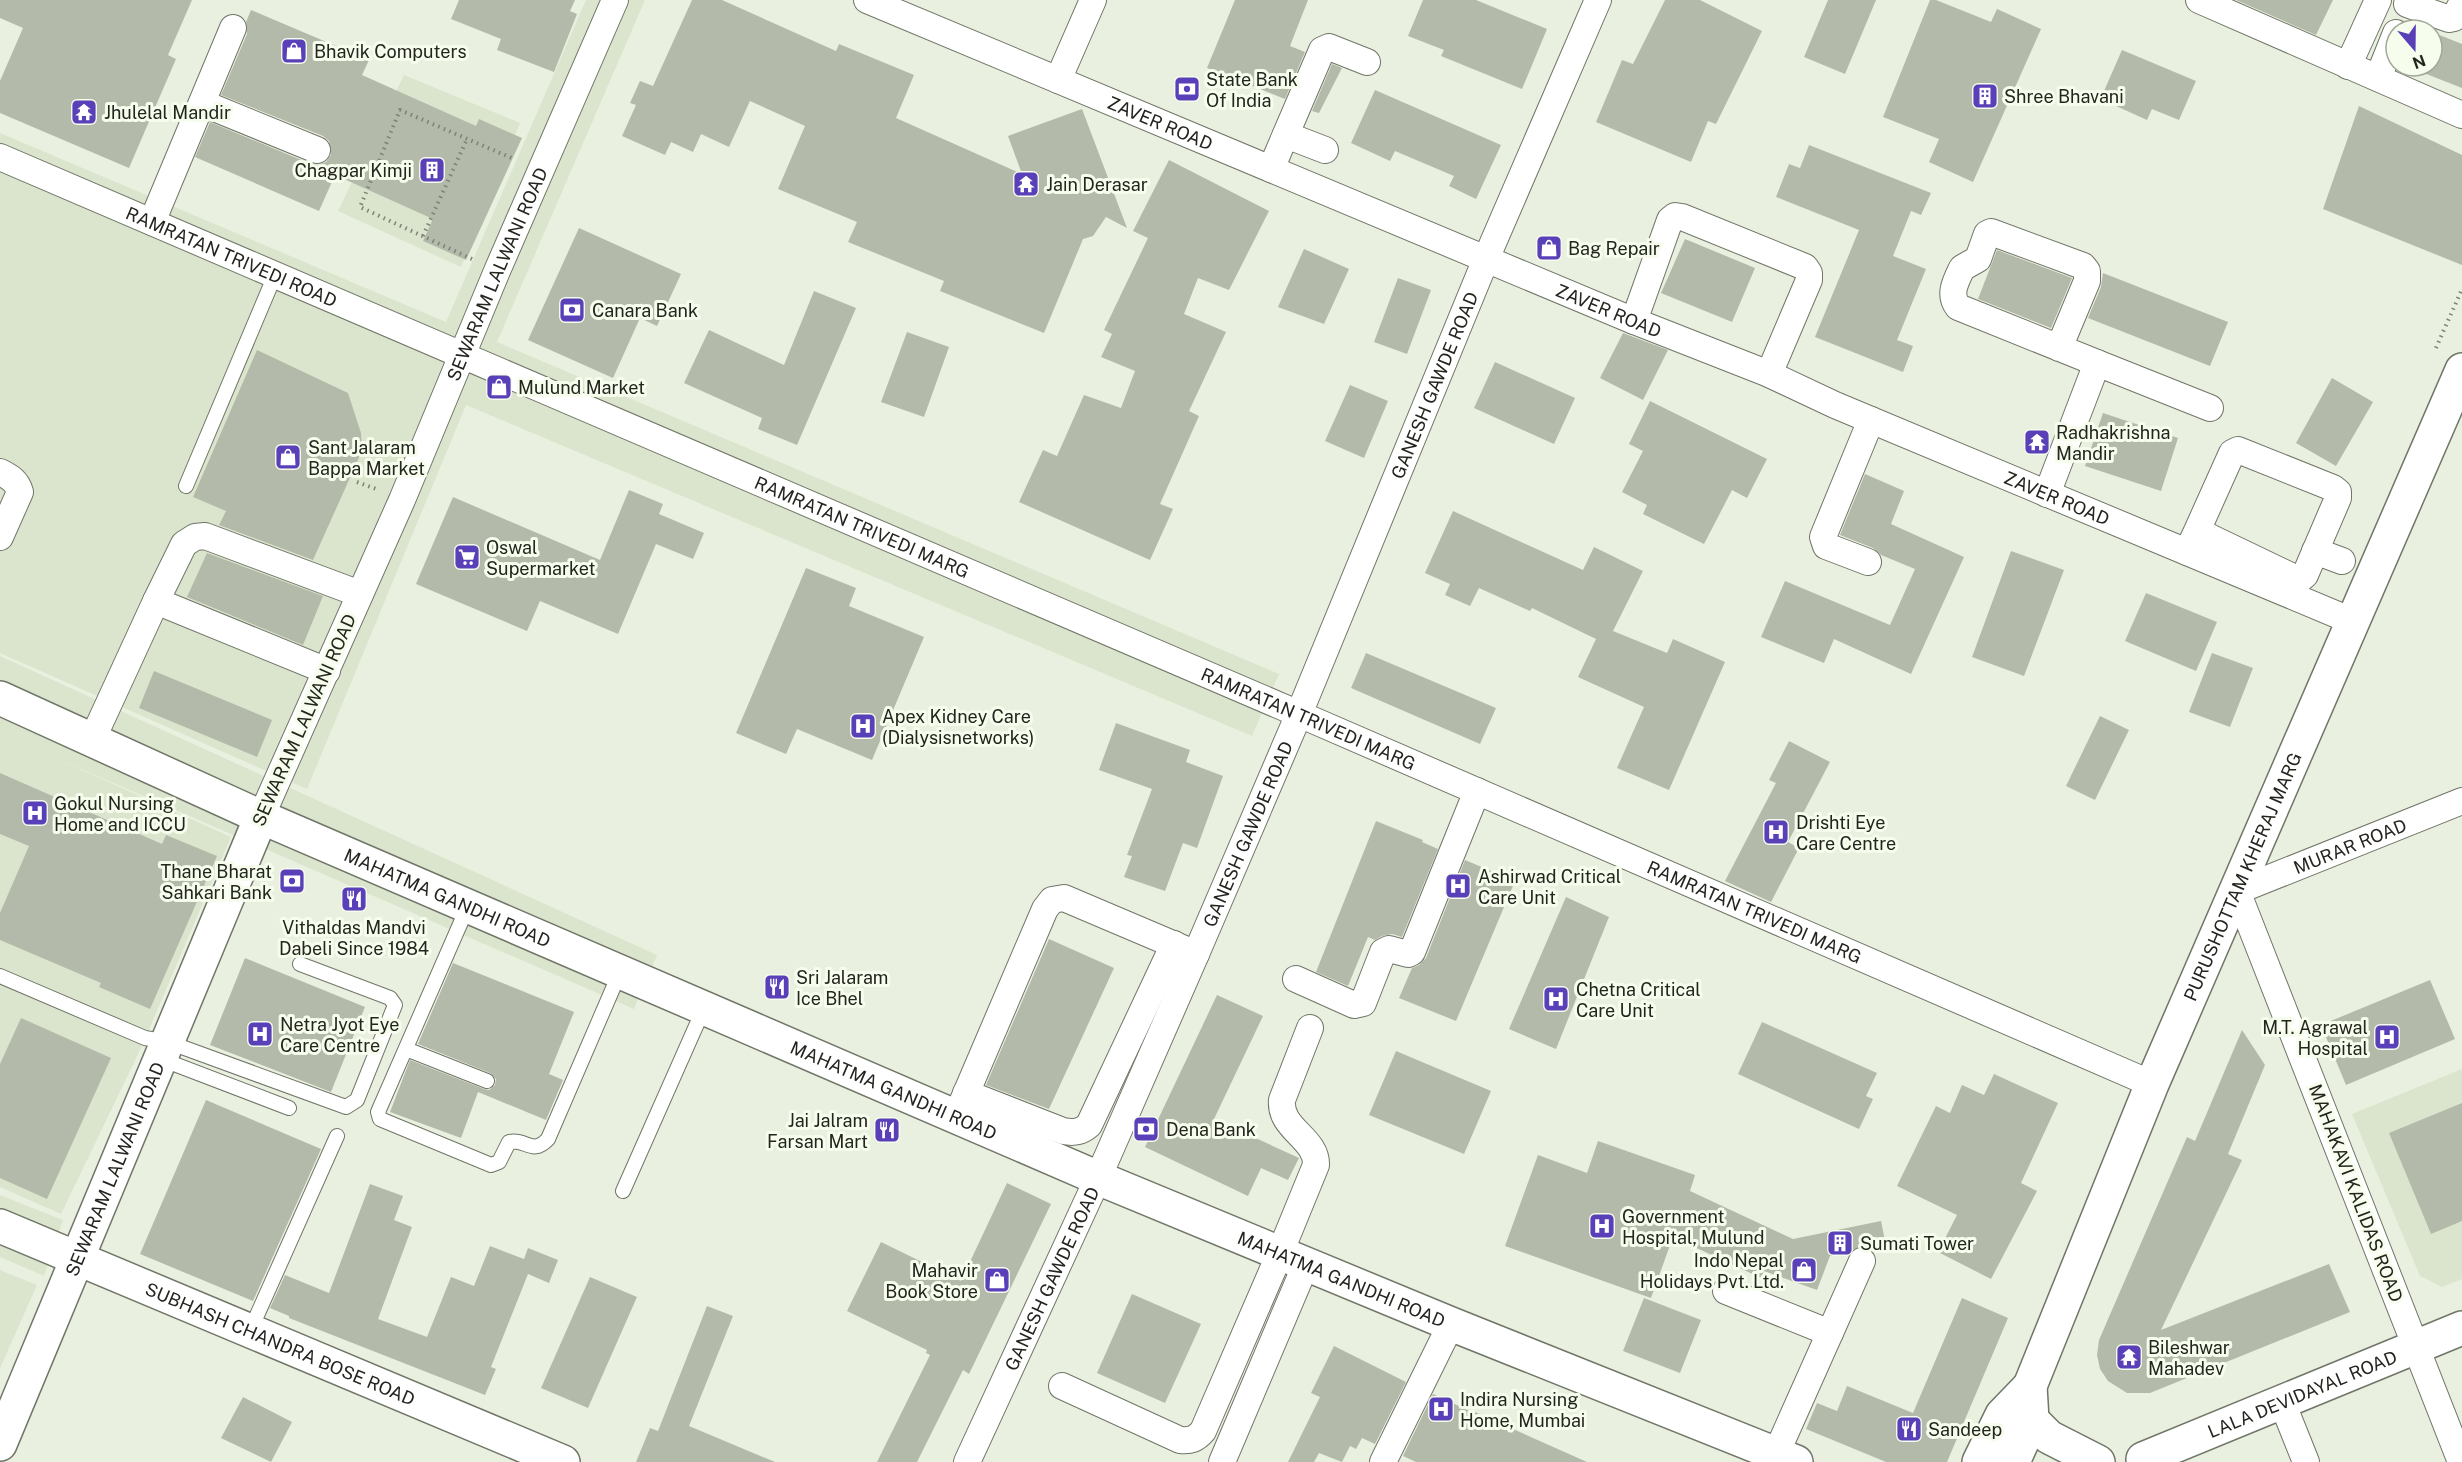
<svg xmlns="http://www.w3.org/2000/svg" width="2462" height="1462" viewBox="0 0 2462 1462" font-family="'Public Sans',sans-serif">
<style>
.built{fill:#dbe5cd}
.building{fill:#b4baaa}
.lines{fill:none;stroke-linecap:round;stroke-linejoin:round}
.lane-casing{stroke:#707667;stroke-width:16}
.street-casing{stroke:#707667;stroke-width:28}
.secondary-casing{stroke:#707667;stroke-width:36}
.path{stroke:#7d8276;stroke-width:4;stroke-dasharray:1.5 4.5;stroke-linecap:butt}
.lane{stroke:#fff;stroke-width:14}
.street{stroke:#fff;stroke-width:26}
.secondary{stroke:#fff;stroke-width:33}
.labels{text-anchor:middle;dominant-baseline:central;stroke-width:6;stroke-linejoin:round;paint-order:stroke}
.poi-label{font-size:18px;fill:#23251f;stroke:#f6fdec;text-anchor:start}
.street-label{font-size:18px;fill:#23251f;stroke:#f6fdec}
</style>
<rect width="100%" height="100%" fill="#e9f0df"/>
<path class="built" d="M586 0H645L497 342 1279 674 1252 736 466 405 307 789 0 653V133L446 322Z
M404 75 520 123 461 267 338 211Z
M0 656 657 955 634 1009 51 756 231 837 142 1046 61 1214 0 1187Z
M2462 1069V1279L2442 1287 2420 1276 2352 1114Z
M0 1195 63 1220 44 1276 0 1257Z
M0 1270 37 1285 0 1368Z"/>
<path class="building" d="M0 0H192L168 55 176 59 129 168 0 113V81L23 28 0 18Z
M459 0H575L570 11 577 14 554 72 497 50 501 39 451 19Z
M692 0H722L836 51 839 44 914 75 896 118 1022 174 1008 136 1082 109 1127 228 1106 217 1093 236 1083 239 1044 333 940 291 944 281 848 242 857 222 778 189 805 126 750 101 729 147 701 134 693 152 671 142 665 155 622 136 636 105 630 103 640 81 653 86Z
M1235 0H1308L1290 46 1305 52 1285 99 1207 68Z
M1423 0H1476L1547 29 1522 89 1441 56 1444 50 1408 36Z
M1665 0H1700L1762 31 1716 124 1708 121 1691 162 1596 122 1622 60 1633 64Z
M1828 0H1876L1845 74 1804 57Z
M1930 0H1936L1991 22 1997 9 2041 29 1973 182 1929 162 1939 139 1883 117Z
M2236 0H2333L2316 35Z
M251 10 369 60 362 75 476 126 479 119 522 138 466 260 423 241 433 219 335 175 319 211 195 157 210 122 311 164 318 165 326 162 331 155 329 141 323 136 221 95 247 34 246 22Z
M2409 23 2428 30H2411Z
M2432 32 2462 44V88L2406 66H2432Z
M2122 50 2196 81 2179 120 2152 109 2147 120 2116 106 2119 98 2104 91Z
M1332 64 1342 68 1319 113 1312 111Z
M1375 90 1501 145 1476 199 1449 186 1454 176 1395 151 1390 161 1351 143Z
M2359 106 2462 155V265L2323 209Z
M1809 145 1931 193 1921 215 1911 211 1893 256 1926 269 1897 340 1913 346 1903 372 1815 337 1859 230 1776 197 1789 164 1800 168Z
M1169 160 1269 211 1229 290 1198 278 1184 314 1226 332 1189 411 1199 416 1160 504 1173 509 1150 560 1019 502 1043 450 1057 456 1084 395 1121 408 1135 371 1101 357 1112 334 1104 330 1148 238 1133 231Z
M579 228 681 274 657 326 640 318 613 378 528 340Z
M1685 239 1755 268 1732 322 1661 293Z
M1304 249 1349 269 1324 324 1278 307Z
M1997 250 2072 278 2051 328 1978 299Z
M2103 273 2228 322 2210 366 2088 318 2101 287Z
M1398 278 1431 290 1407 354 1374 342Z
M814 291 856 308 797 445 758 429 762 418 684 383 709 330 784 365Z
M907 332 949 347 924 417 881 402Z
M1623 333 1668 350 1643 400 1600 378Z
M257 350 348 393 361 433 362 451 313 560 219 525 226 511 193 497Z
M1495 362 1575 398 1554 444 1474 408Z
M2332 378 2373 402 2336 466 2296 443Z
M1350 385 1388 401 1364 458 1325 441Z
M1650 401 1767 459 1747 498 1732 490 1704 544 1643 514 1647 505 1622 492 1643 451 1629 444Z
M2103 413 2178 438 2161 491 2085 466Z
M1865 474 1904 491 1891 524 1964 557 1911 674 1834 639 1824 663 1761 637 1785 581 1890 625 1915 569 1881 555 1873 548 1840 535Z
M629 490 663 504 659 514 704 533 693 559 656 544 618 634 540 601 527 631 416 584 453 497 600 560Z
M1453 511 1583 570 1594 547 1643 571 1613 631 1667 653 1673 639 1725 662 1669 790 1617 768 1644 707 1578 677 1596 639 1532 608 1530 611 1479 588 1470 606 1445 595 1450 584 1425 573Z
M2011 551 2064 570 2024 676 1972 657Z
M207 553 323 596 303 645 187 597Z
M806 568 856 588 849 606 924 637 872 760 797 729 786 754 736 733Z
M2146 593 2217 622 2196 671 2125 641Z
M1366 653 1496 708 1480 744 1351 688Z
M2212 653 2253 668 2230 727 2189 712Z
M154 671 272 720 257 757 139 708Z
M2100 716 2129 730 2095 800 2066 786Z
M1116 723 1190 750 1186 762 1223 776 1197 848 1183 843 1165 891 1124 877 1132 856 1127 855 1152 789 1099 770Z
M1789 741 1830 762 1788 842 1799 848 1771 902 1725 881 1776 783 1769 780Z
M0 773 162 844 166 835 217 856 150 1009 99 987 101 983 0 940V913L29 846 0 834Z
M1376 821 1423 840 1422 842 1438 849 1402 937 1392 934 1382 936 1375 940 1368 937 1348 986 1316 972Z
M1465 860 1515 881 1456 1021 1399 998 1412 968 1419 965 1426 958Z
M1566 897 1609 917 1556 1049 1509 1029Z
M1049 939 1114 968 1049 1109 986 1085Z
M245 958 365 1007 331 1092 210 1045Z
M453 963 574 1012 549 1074 563 1080 546 1120 478 1092 461 1138 390 1112 410 1060 484 1089 489 1090 495 1085 496 1079 490 1073 418 1044Z
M2430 980 2455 1039 2346 1085 2321 1025Z
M1217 995 1263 1016 1214 1119 1299 1158 1288 1180 1261 1168 1248 1196 1145 1147Z
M21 1018 111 1058 47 1199 0 1178V1064Z
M1762 1022 1877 1073 1866 1096 1873 1099 1859 1129 1738 1074Z
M2242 1030 2265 1065 2228 1154 2242 1160 2161 1330 2329 1264 2350 1312 2150 1393H2127L2108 1381 2100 1369 2097 1355 2099 1340 2187 1137 2195 1141Z
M1396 1051 1491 1091 1464 1154 1369 1115Z
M1994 1074 2058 1103 2021 1183 2037 1191 1991 1279 1938 1252 1957 1215 1897 1186 1936 1106 1950 1113 1962 1085 1984 1095Z
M206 1100 321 1149 253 1301 140 1254Z
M2462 1103V1221L2431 1234 2389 1133Z
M1598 1141 1695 1175 1690 1191 1793 1239 1881 1221 1885 1241 1830 1256 1817 1290 1764 1271 1761 1278 1673 1237 1651 1298 1505 1246 1538 1155 1587 1173Z
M1007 1183 1051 1204 969 1374 963 1370 917 1462H877L930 1355 926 1353 927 1350 847 1311 881 1242 961 1281Z
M370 1184 403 1196 394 1220 412 1227 378 1319 427 1337 451 1277 474 1286 490 1246 524 1259 528 1248 558 1260 549 1283 528 1274 491 1367 496 1369 485 1395 289 1318V1316L270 1308 285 1275 329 1293Z
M590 1277 637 1297 588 1408 541 1388Z
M1132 1294 1201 1324 1165 1403 1097 1373Z
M1644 1298 1701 1320 1680 1373 1623 1351Z
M1962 1298 2008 1318 1947 1462H1886L1806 1429 1817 1403 1837 1411 1847 1386 1913 1413Z
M707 1306 733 1316 689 1426 775 1462H636L650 1428 658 1431Z
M1334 1346 1406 1382 1375 1444 1362 1438 1356 1449 1350 1446 1342 1462 1319 1453 1314 1462H1288L1320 1397 1311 1393Z
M1433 1394 1474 1413 1475 1412 1587 1462H1416L1403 1456Z
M243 1397 292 1422 271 1462 221 1438Z"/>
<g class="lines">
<defs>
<path id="lane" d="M186 486 275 275
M468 906 378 1112 380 1119 491 1165 499 1162 509 1142C526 1138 532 1156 548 1139L620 972
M0 976 145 1038 168 1042 346 1107 357 1100 395 1005 390 998 300 964
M406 1049 487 1081
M161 1059 289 1108
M623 1191 704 1008
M250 1331 337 1136"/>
<g id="street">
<path id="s1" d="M867 0 1634 321 1769 374 1835 405 2352 621"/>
<path d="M2199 0 2462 115"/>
<path d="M2407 4 2449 19 2454 18 2462 3"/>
<path d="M2348 66 2378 0"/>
<path d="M2378 78 2396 33"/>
<path d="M1058 80 1093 0"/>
<path d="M202 103 317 150"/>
<path d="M1286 135 1325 150"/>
<path id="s2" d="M0 157 1299 714 2152 1084"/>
<path d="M1271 169 1322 50 1329 47 1367 62"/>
<path d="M152 222 233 28"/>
<path d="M1634 321 1670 220 1675 216 1682 217 1805 267 1809 273V280L1769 374"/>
<path d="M2059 348 2087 281V271L2083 266 1991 232 1987 234 1978 259 1962 268C1956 281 1948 294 1958 307L2097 363"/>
<path d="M0 472C10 477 17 481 20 492L0 537"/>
<path d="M2047 494 2097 363 2210 408"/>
<path d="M2315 551 2342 561"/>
<path d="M2187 552 2197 531 2232 453 2238 450 2333 488 2338 492V498L2305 575 2299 580 2197 531"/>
<path d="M1868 562 1826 546 1823 537 1871 420"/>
<path d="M156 601 184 544 195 537 205 536 360 594"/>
<path d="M93 738 156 601 327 671"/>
<path id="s3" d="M261 817 402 500 497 271 615 0"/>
<path d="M1296 979 1354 1005 1363 1003 1383 952 1389 949 1408 954 1412 952 1477 791"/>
<path d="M966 1093 1063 1131C1074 1133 1081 1132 1089 1125L1174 944"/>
<path d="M956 1117 1045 909 1052 900 1064 898 1196 954"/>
<path d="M1726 1291 1830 1333"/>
<path d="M1062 1386 1180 1440C1191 1441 1196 1439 1203 1431L1280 1253 1316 1165C1317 1138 1279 1129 1282 1100L1310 1028"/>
<path d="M2282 1402 2306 1462"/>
<path d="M1776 1454 1862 1261"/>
<path id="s4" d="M967 1462 1098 1178 1196 954 1299 714 1486 259 1598 0"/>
<path d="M1222 1462 1306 1264"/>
<path d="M1383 1462 1451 1324"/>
<path id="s5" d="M2461 1462 2237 891 2462 801"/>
</g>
<g id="secondary">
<path id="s6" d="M0 698 261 817 1098 1178 1451 1324 1796 1462"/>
<path id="s7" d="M0 1226 563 1462"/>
<path id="s8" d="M2030 1386 2152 1084 2462 370"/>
<path d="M2032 1420 2049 1437 2098 1462"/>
<path id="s9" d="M0 1444 261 817"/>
<path id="s10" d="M2143 1459 2462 1328"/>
<path d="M1979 1462 2002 1415 2030 1386 2032 1420 2013 1462"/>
</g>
</defs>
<use href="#lane" class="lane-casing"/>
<use href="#street" class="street-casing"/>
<use href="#secondary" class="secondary-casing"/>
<path class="path" d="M423 236 467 139
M472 259 360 207 400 110 514 159
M2436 348 2462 289
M357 482 376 489"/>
<use href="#lane" class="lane"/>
<use href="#street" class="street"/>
<use href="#secondary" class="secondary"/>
</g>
<defs>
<symbol id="shop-square" viewBox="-11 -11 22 22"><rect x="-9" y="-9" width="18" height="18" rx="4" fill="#5940b8" stroke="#f6fdec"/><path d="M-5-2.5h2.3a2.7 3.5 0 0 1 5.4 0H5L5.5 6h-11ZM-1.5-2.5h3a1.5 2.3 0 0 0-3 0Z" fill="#fff"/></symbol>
<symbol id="bank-square" viewBox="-11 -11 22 22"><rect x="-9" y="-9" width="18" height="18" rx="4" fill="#5940b8" stroke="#f6fdec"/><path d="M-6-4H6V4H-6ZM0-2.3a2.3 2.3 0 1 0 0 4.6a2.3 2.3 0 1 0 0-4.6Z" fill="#fff"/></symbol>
<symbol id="building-square" viewBox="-11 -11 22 22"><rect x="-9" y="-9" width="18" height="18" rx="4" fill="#5940b8" stroke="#f6fdec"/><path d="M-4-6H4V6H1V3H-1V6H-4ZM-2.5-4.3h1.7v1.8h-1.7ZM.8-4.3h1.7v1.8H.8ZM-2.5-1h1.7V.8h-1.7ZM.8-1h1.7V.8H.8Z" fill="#fff"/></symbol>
<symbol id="temple-square" viewBox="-11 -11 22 22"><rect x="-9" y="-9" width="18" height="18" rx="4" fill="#5940b8" stroke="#f6fdec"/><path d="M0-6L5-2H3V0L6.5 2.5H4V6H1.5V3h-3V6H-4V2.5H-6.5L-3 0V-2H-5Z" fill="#fff"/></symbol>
<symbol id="supermarket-square" viewBox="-11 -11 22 22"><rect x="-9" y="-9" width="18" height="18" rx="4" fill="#5940b8" stroke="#f6fdec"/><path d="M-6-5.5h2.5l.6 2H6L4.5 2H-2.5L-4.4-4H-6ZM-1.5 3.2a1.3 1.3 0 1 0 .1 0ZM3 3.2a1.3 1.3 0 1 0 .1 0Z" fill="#fff"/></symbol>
<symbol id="hospital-square" viewBox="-11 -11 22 22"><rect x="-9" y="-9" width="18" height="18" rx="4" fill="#5940b8" stroke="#f6fdec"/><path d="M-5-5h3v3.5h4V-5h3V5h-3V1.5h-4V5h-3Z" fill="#fff"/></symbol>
<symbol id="restaurant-square" viewBox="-11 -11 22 22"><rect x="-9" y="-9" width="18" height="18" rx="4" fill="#5940b8" stroke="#f6fdec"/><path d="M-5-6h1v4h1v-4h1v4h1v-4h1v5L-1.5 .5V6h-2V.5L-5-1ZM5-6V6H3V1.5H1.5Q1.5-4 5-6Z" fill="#fff"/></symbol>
</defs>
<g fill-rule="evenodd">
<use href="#shop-square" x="279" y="36" width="30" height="30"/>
<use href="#bank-square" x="1172" y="74" width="30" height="30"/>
<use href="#building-square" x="1970" y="81" width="30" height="30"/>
<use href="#temple-square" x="69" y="97" width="30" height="30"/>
<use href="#building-square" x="417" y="155" width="30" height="30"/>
<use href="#temple-square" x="1011" y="169" width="30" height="30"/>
<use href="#shop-square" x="1534" y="233" width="30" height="30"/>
<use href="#bank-square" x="557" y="295" width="30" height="30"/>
<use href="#shop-square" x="484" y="372" width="30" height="30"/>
<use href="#temple-square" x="2022" y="427" width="30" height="30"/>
<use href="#shop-square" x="273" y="442" width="30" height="30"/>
<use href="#supermarket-square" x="452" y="542" width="30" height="30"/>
<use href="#hospital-square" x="848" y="711" width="30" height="30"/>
<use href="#hospital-square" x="20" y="798" width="30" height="30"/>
<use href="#hospital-square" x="1761" y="817" width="30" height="30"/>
<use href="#bank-square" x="277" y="866" width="30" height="30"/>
<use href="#hospital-square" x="1443" y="871" width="30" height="30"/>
<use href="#restaurant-square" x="339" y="884" width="30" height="30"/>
<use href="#restaurant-square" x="762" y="972" width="30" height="30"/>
<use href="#hospital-square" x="1541" y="984" width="30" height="30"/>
<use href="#hospital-square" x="245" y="1019" width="30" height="30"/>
<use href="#hospital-square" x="2372" y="1022" width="30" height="30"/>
<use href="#bank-square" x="1131" y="1114" width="30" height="30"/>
<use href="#restaurant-square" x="872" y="1115" width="30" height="30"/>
<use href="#hospital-square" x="1587" y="1211" width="30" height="30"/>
<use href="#building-square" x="1825" y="1228" width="30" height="30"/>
<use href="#shop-square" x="1789" y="1255" width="30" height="30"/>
<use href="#shop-square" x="982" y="1265" width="30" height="30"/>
<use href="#temple-square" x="2114" y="1342" width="30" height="30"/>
<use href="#hospital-square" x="1426" y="1394" width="30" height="30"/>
<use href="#restaurant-square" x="1894" y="1414" width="30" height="30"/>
</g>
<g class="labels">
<g class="poi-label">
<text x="314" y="51">Bhavik Computers</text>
<text x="1206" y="79">State Bank<tspan x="1206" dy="21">Of India</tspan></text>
<text x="2004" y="96">Shree Bhavani</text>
<text x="104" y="112">Jhulelal Mandir</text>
<text x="412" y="170" text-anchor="end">Chagpar Kimji</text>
<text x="1046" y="184">Jain Derasar</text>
<text x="1568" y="248">Bag Repair</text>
<text x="592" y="310">Canara Bank</text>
<text x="518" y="387">Mulund Market</text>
<text x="2056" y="432">Radhakrishna<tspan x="2056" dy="21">Mandir</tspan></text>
<text x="308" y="447">Sant Jalaram<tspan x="308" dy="21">Bappa Market</tspan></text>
<text x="486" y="547">Oswal<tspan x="486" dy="21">Supermarket</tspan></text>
<text x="882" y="716">Apex Kidney Care<tspan x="882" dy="21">(Dialysisnetworks)</tspan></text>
<text x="54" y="803">Gokul Nursing<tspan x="54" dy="21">Home and ICCU</tspan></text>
<text x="1796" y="822">Drishti Eye<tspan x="1796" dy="21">Care Centre</tspan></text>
<text x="272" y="871" text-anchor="end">Thane Bharat<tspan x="272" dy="21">Sahkari Bank</tspan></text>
<text x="1478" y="876">Ashirwad Critical<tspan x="1478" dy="21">Care Unit</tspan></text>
<text x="354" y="927" text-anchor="middle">Vithaldas Mandvi<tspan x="354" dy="21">Dabeli Since 1984</tspan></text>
<text x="796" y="977">Sri Jalaram<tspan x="796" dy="21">Ice Bhel</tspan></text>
<text x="1576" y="989">Chetna Critical<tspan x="1576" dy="21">Care Unit</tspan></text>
<text x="280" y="1024">Netra Jyot Eye<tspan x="280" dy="21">Care Centre</tspan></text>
<text x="2368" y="1027" text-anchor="end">M.T. Agrawal<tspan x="2368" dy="21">Hospital</tspan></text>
<text x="868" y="1120" text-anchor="end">Jai Jalram<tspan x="868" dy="21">Farsan Mart</tspan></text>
<text x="1166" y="1129">Dena Bank</text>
<text x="1622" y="1216">Government<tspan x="1622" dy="21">Hospital, Mulund</tspan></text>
<text x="1860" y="1243">Sumati Tower</text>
<text x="1784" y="1260" text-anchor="end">Indo Nepal<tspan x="1784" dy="21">Holidays Pvt. Ltd.</tspan></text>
<text x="978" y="1270" text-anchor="end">Mahavir<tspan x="978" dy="21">Book Store</tspan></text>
<text x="2148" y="1347">Bileshwar<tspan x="2148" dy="21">Mahadev</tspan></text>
<text x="1460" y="1399">Indira Nursing<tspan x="1460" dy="21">Home, Mumbai</tspan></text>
<text x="1928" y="1429">Sandeep</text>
</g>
<g class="street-label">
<text stroke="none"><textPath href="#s1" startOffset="318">ZAVER ROAD</textPath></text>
<text stroke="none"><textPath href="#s2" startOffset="252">RAMRATAN TRIVEDI ROAD</textPath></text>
<text stroke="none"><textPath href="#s3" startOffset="592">SEWARAM LALWANI ROAD</textPath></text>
<text stroke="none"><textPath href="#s1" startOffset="804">ZAVER ROAD</textPath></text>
<text stroke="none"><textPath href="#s4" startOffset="1174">GANESH GAWDE ROAD</textPath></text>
<text stroke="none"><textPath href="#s1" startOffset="1290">ZAVER ROAD</textPath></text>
<text stroke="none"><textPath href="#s2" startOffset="938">RAMRATAN TRIVEDI MARG</textPath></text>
<text stroke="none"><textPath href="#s2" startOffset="1424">RAMRATAN TRIVEDI MARG</textPath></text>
<text transform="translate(304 720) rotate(-66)">SEWARAM LALWANI ROAD</text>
<text stroke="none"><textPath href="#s4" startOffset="688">GANESH GAWDE ROAD</textPath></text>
<text stroke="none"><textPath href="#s5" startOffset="735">MURAR ROAD</textPath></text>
<text stroke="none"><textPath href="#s8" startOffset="552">PURUSHOTTAM KHERAJ MARG</textPath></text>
<text stroke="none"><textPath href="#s6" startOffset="490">MAHATMA GANDHI ROAD</textPath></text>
<text stroke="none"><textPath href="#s2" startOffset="1910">RAMRATAN TRIVEDI MARG</textPath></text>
<text stroke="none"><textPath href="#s6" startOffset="976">MAHATMA GANDHI ROAD</textPath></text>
<text stroke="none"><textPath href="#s9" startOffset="298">SEWARAM LALWANI ROAD</textPath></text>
<text transform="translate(2356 1193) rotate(69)">MAHAKAVI KALIDAS ROAD</text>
<text stroke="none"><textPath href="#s4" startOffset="202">GANESH GAWDE ROAD</textPath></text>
<text stroke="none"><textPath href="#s6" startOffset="1462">MAHATMA GANDHI ROAD</textPath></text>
<text stroke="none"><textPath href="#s7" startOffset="304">SUBHASH CHANDRA BOSE ROAD</textPath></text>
<text stroke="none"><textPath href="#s10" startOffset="172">LALA DEVIDAYAL ROAD</textPath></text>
</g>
</g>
<g transform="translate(2414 48) rotate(160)"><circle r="28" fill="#f6fdec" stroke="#a2a79a" stroke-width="1.5"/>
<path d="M0-4.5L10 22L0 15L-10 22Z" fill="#5940b8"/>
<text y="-9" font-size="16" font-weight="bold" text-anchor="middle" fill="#23251f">N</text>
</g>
</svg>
